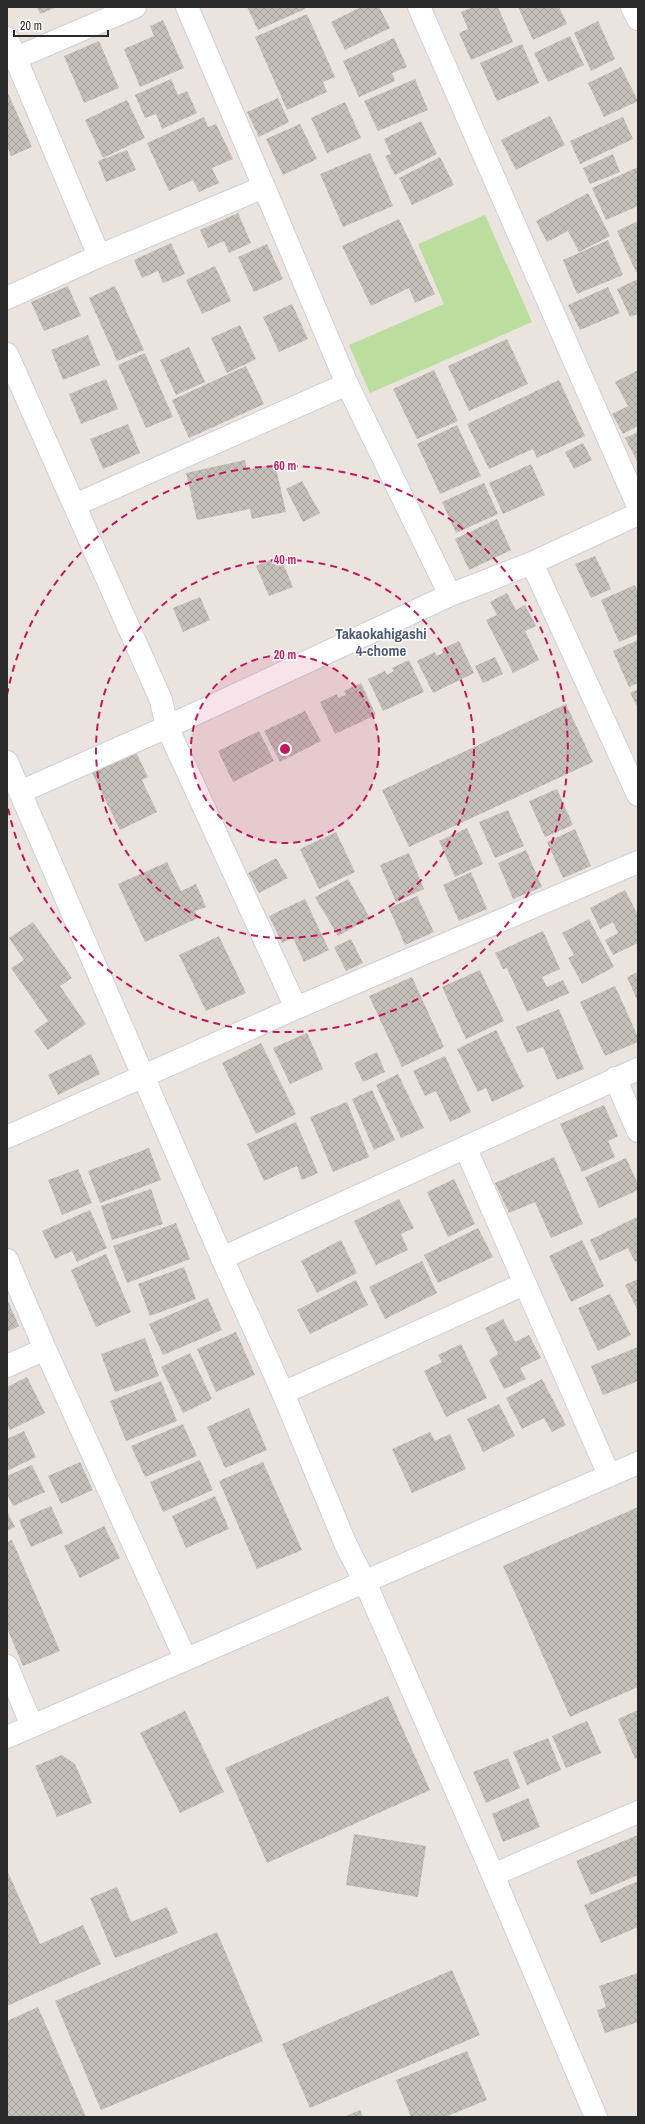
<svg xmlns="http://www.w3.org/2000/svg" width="645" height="2124" viewBox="0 0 645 2124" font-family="'Archivo Narrow',sans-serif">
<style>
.park{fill:#bbdd9e}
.building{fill:url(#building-cross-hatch)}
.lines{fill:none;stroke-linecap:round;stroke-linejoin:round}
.street-casing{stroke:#ccd0db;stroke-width:24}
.secondary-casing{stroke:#ccd0db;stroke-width:24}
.street{stroke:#fff;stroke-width:22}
.secondary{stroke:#fff;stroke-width:22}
.ring{fill:none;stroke:#c2185b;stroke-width:2;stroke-dasharray:7 5}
.labels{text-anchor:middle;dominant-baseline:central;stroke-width:3;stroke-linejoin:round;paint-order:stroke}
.neighbourhood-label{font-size:15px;font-weight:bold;fill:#4e5b77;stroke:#fff}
.centre{fill:#c2185b;stroke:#fff;stroke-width:2}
.ring-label{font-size:12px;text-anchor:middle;font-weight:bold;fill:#c2185b;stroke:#fff;stroke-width:3;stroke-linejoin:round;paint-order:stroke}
</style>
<defs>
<pattern id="building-cross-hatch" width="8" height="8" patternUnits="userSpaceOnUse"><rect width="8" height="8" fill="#c4bfb9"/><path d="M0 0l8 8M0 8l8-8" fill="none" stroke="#a9a49f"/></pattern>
</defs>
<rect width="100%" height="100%" fill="#ebe3dd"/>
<path class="park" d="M485 215 532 322 370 393 349 345 444 304 418 244Z"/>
<path class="building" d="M37 7H57L40 14Z
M247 7H304L305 9 258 30Z
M361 7H379L390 28 345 50 331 22Z
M473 7H498L513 42 471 60 459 33 468 29 461 12Z
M518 7H559L567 24 533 40Z
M307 14 335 77 323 82 327 92 287 110 255 37Z
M163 20 184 68 140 87 124 49 154 36 150 26Z
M598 21 615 59 591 71 574 33Z
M570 36 584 65 548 82 534 53Z
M394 38 407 67 392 73 395 81 359 97 343 61Z
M99 41 119 88 84 103 64 56Z
M522 44 539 83 497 101 480 63Z
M621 67 638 101 604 117 588 83Z
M171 79 178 95 187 91 197 113 162 129 156 114 145 118 135 95Z
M415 79 428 110 378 131 364 101Z
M7 91 32 147 11 156 7 146Z
M278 98 289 122 259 137 247 112Z
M127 100 145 138 103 158 85 120Z
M345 102 361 138 327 153 311 118Z
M550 116 565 145 516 170 501 140Z
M204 117 208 127 216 124 233 159 212 168 219 183 199 192 193 180 169 191 147 143Z
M623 117 633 139 580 164 570 141Z
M421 121 437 154 395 175 385 156 391 154 384 139Z
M300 124 317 159 283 175 266 139Z
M127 150 136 170 106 182 98 161Z
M370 153 393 206 343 227 320 174Z
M613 154 620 172 590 184 583 168Z
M440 157 454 185 412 205 399 178Z
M638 167V206L606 220 592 188Z
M588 193 610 236 579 252 568 231 547 242 536 221Z
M238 213 251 243 229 253 224 241 208 248 200 230Z
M399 219 435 294 415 303 409 288 371 306 342 246Z
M638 221V271L636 272 617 231Z
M608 240 623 275 577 294 563 260Z
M171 243 185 274 163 283 158 271 142 278 134 260Z
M267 244 283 279 254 292 238 257Z
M215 266 231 301 202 314 186 280Z
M638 279V314L630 317 617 289Z
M68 286 81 316 44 331 31 302Z
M115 286 144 350 117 361 89 298Z
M608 287 620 313 580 330 568 305Z
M292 304 308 339 279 352 263 317Z
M240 325 256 359 227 373 211 338Z
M88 335 100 365 63 380 51 350Z
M507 339 528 384 469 411 448 366Z
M189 347 205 382 176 395 160 360Z
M145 353 173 417 146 428 118 365Z
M246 366 264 404 189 438 172 400Z
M434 370 458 421 417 439 393 389Z
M638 370V426L623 434 612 414 628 406 615 382Z
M106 379 118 409 81 424 69 394Z
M559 380 585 436 537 458 533 449 489 469 467 424Z
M128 424 140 453 103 469 90 439Z
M457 425 481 476 440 494 417 444Z
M638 432V463L625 438Z
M583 443 592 460 574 469 565 452Z
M245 460 247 470 275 464 286 512 252 519 250 509 197 520 186 473Z
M531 464 545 495 503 514 489 483Z
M302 481 320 513 303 522 286 489Z
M484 483 498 514 456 533 442 502Z
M497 519 511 550 469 570 455 539Z
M280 556 293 587 269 596 256 566Z
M595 556 611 589 591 598 575 564Z
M635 585 638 593V634L619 642 601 600Z
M507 593 516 610 525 605 536 626 525 631 539 660 513 673 486 620 497 615 490 602Z
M200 597 210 620 183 632 173 608Z
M638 640V683L629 687 613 651Z
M459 641 474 673 433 693 417 661 435 652 436 656 443 653 442 649Z
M495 657 503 674 483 683 475 666Z
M409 660 424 692 383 711 368 679 385 671 387 675 394 671 392 668Z
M361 683 376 715 335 734 320 702 337 694 338 698 346 695 344 691Z
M638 689V708L630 693Z
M566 704 593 762 409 847 382 790Z
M305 711 321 741 280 762 264 731Z
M259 731 274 761 233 782 218 751Z
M136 752 148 777 142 780 157 812 120 830 92 773Z
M557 789 573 825 545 837 529 801Z
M508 810 524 846 495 858 479 822Z
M467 828 483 864 455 877 439 841Z
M575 829 591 866 563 878 547 842Z
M336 832 355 872 319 889 300 849Z
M526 850 542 887 513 899 498 863Z
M409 853 424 889 396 902 380 865Z
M276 858 288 878 259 893 248 873Z
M167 862 181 891 196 884 206 907 195 911 198 918 145 942 118 884Z
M471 872 487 909 459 921 443 885Z
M348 879 370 918 338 936 315 897Z
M625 890 638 915V943L613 955 605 940 618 933 613 922 600 929 590 908Z
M417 896 434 932 405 945 389 908Z
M305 899 329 950 304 962 293 938 282 943 269 916Z
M589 919 614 967 582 984 568 958 574 955 562 933Z
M33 922 72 978 60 986 86 1024 48 1050 34 1031 48 1021 11 968 24 960 9 938Z
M543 931 560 969 542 977 547 987 563 980 569 993 527 1012 507 968 503 969 495 953Z
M219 936 246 993 206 1011 179 955Z
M351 939 363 963 346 971 334 947Z
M480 970 504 1021 466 1039 442 987Z
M638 972V1002L627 977Z
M412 977 444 1047 402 1067 369 996Z
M615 986 638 1037V1042L605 1056 580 1002Z
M559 1009 584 1069 557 1080 543 1047 527 1053 516 1027Z
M496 1030 524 1087 492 1102 486 1088 478 1092 457 1049Z
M307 1033 323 1069 290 1084 273 1048Z
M261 1043 296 1114 256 1134 222 1063Z
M377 1052 385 1072 363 1082 354 1063Z
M91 1054 100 1074 58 1095 48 1075Z
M445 1056 471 1112 450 1122 436 1091 425 1096 413 1071Z
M398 1074 424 1128 401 1138 376 1085Z
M372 1090 395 1140 374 1150 352 1099Z
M347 1102 369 1157 333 1172 310 1117Z
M604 1105 618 1136 608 1141 615 1157 582 1172 560 1124Z
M296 1122 318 1173 302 1180 297 1166 264 1181 247 1144Z
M149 1148 161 1180 100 1203 88 1171Z
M554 1157 583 1224 551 1238 535 1202 509 1213 495 1183Z
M626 1158 638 1184V1190L599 1208 585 1177Z
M78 1169 92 1203 62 1215 48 1180Z
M454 1179 475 1224 448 1237 427 1192Z
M151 1189 163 1224 112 1240 101 1206Z
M399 1199 414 1228 401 1234 408 1250 376 1265 354 1221Z
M90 1210 107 1248 77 1262 72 1251 55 1259 42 1231Z
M637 1217 638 1260 635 1262 628 1248 600 1261 590 1240Z
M176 1223 190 1259 127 1283 113 1246Z
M478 1228 493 1257 438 1283 424 1255Z
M341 1240 357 1273 317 1293 301 1261Z
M582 1240 604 1286 571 1302 549 1256Z
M106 1254 131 1312 96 1327 71 1270Z
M422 1261 437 1293 385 1319 369 1287Z
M184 1267 196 1299 150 1316 138 1284Z
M638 1279V1311L625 1285Z
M356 1280 368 1305 310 1334 297 1310Z
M610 1294 631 1335 598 1351 578 1308Z
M208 1298 222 1330 163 1355 149 1324Z
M7 1299 19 1326 7 1332Z
M503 1319 515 1342 529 1335 541 1358 520 1368 526 1379 504 1389 489 1360 498 1354 485 1328Z
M236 1332 255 1375 216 1392 197 1349Z
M145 1338 159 1376 115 1392 101 1354Z
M461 1344 487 1398 446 1417 424 1371 442 1362 438 1355Z
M638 1347V1381L603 1395 591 1366Z
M190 1353 212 1399 183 1413 161 1367Z
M27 1377 45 1413 10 1430 7 1425V1387Z
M542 1379 566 1425 552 1432 544 1418 522 1429 506 1398Z
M161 1381 177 1421 126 1441 110 1401Z
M499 1404 515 1436 483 1452 467 1419Z
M249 1408 267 1450 225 1468 207 1427Z
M183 1424 197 1456 145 1477 131 1446Z
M24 1431 36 1457 7 1471V1439Z
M430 1432 435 1441 450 1434 466 1469 412 1493 392 1449Z
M200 1460 213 1490 163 1512 150 1482Z
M80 1462 93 1490 61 1504 48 1476Z
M263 1462 302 1550 257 1569 219 1481Z
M32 1465 45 1492 13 1506 7 1494V1476Z
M215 1496 229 1529 186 1548 172 1516Z
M51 1506 63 1533 31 1547 19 1520Z
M638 1507V1687L570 1717 503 1566Z
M7 1511 15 1527 7 1531Z
M104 1526 120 1558 80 1578 64 1546Z
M12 1540 60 1651 23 1666 7 1628V1542Z
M388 1696 430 1790 267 1863 225 1768Z
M638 1710V1758L635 1759 618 1719Z
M185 1711 224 1792 180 1813 140 1733Z
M587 1721 601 1753 566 1768 552 1736Z
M548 1738 561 1770 527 1785 513 1752Z
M62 1755 75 1764 92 1803 57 1817 35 1766Z
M508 1758 520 1788 486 1803 473 1772Z
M528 1798 540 1827 503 1842 492 1814Z
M354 1834 426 1846 418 1897 346 1885Z
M638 1835V1875L591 1895 576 1861Z
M7 1870 40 1944 83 1925 101 1964 7 2006Z
M638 1881V1927L601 1943 584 1905Z
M117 1887 131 1922 167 1907 178 1933 115 1958 90 1898Z
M217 1932 263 2041 101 2110 55 2001Z
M452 1970 480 2035 310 2108 282 2044Z
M638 1973V2022L605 2033 597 2010 606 2007 599 1986Z
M38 2007 86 2117H7V2021Z
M467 2051 487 2100 445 2117H411L396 2080Z
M360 2110 363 2117H344Z"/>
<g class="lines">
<defs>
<path id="street" d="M187 7 264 187
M419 7 638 506
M7 38 99 256 264 187 347 384 450 595 532 563 638 514
M16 58 135 7
M7 298 99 256
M7 354 161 700 167 727 450 595
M75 505 347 384
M532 563 638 795
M20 792 167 727 296 1008
M615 1078 638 1131
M7 1137 296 1008 638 862
M466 1149 609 1475
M222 1258 638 1069
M7 1260 45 1349 185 1658
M7 1366 45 1349
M283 1393 524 1284
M7 1666 32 1726
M493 1875 638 1812"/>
<path id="secondary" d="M632 7 638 19
M7 762 222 1258 283 1393 346 1545 365 1582 493 1875 596 2117
M7 1737 638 1463"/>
</defs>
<use href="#street" class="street-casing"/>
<use href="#secondary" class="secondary-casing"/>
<use href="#street" class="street"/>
<use href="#secondary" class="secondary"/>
</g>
<circle cx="285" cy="749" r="94" fill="#c2185b" fill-opacity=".12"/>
<g class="ring">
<circle cx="285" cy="749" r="94"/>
<circle cx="285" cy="749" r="189"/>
<path d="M7 695A283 283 0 1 1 7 803"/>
</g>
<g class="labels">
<g class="neighbourhood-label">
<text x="381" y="633">Takaokahigashi<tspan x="381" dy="17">4-chome</tspan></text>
</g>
</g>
<circle cx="285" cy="749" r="6" class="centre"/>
<g class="ring-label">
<text x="285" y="470">60 m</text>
<text x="285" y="564">40 m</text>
<text x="285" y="659">20 m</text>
</g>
<rect width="645" height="2124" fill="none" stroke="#2a2a2a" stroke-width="16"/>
<path d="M14 30v6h94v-6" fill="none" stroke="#2a2a2a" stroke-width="2"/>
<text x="20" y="30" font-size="12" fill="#2a2a2a" stroke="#ffffff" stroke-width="3" paint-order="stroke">20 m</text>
</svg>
